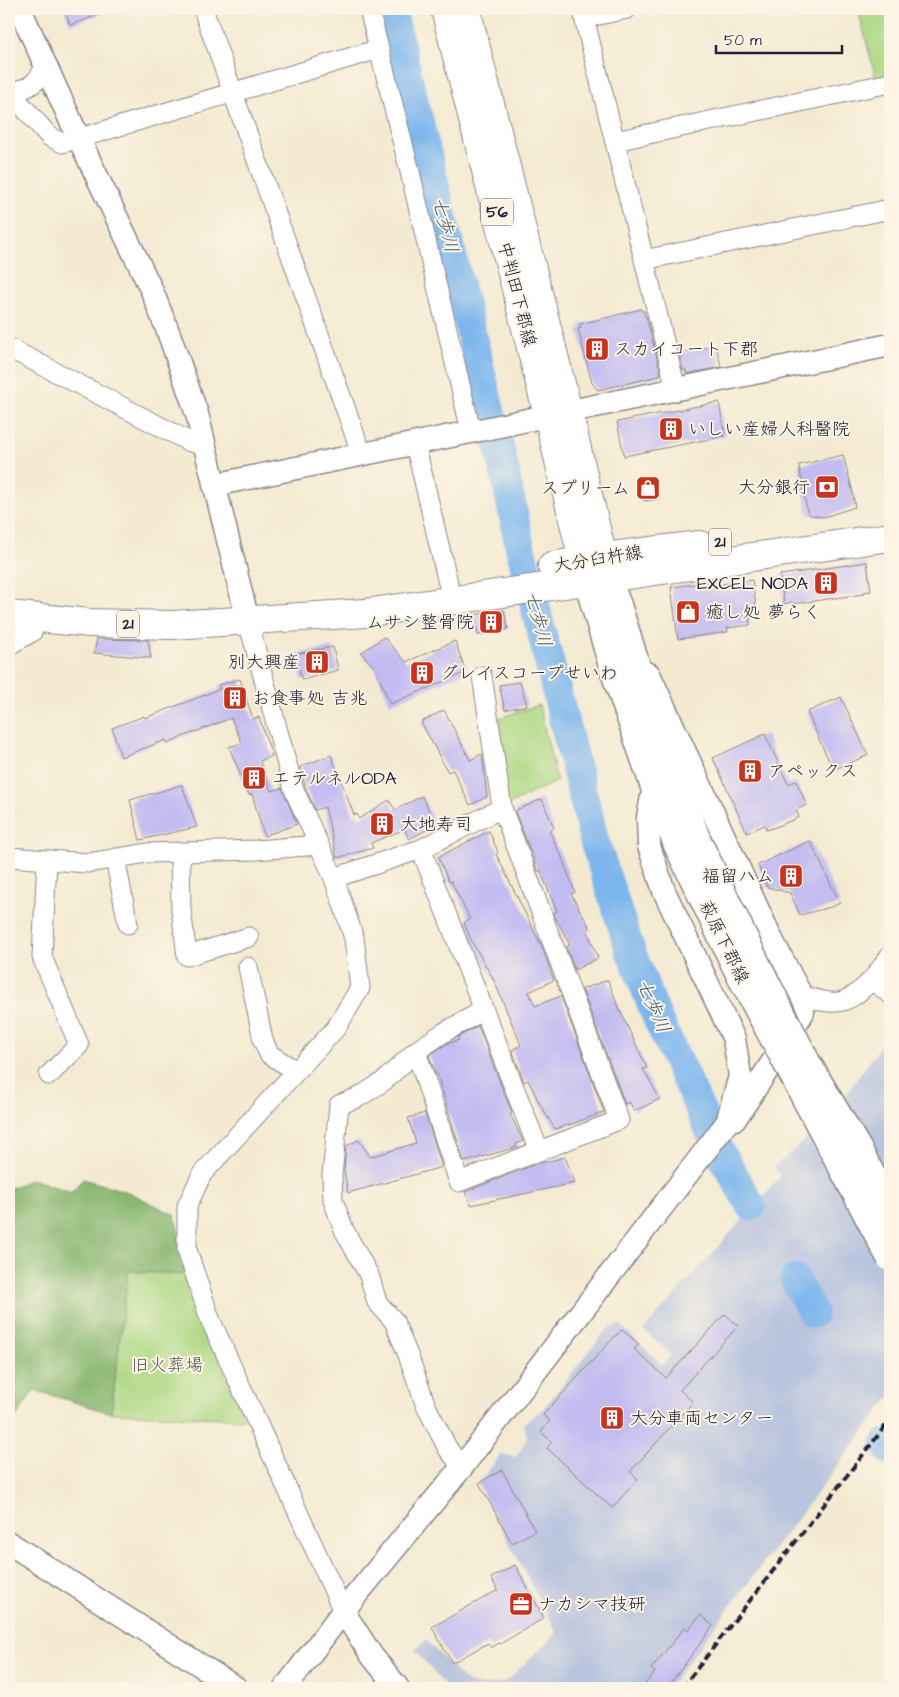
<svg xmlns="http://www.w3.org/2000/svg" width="899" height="1697" viewBox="0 0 899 1697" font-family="'Architects Daughter','Klee One',sans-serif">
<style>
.industrial{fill:#b9c4de}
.green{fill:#add884;stroke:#687d60}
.forest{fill:#8ab872;stroke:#566d56}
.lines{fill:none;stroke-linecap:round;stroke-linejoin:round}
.river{stroke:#7db6ed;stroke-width:30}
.building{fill:#c3bcf1}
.minor-casing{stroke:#8b8686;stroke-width:21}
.tertiary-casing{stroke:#8b8686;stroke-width:25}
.secondary-casing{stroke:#8b8686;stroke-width:29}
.primary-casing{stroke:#8b8686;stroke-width:30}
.minor{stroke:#fff;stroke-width:19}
.tertiary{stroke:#fff;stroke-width:22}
.secondary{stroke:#fff;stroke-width:26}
.primary{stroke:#fff;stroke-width:28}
.rail{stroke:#22223b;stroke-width:4;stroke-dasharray:8 4;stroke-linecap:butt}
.secondary-bridge-casing{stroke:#8b8686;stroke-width:29;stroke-linecap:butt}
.secondary-bridge{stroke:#fff;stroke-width:26}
.labels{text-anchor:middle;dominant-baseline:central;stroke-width:4;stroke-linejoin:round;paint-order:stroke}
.shield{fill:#fcf5e5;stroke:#63616e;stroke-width:1}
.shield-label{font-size:16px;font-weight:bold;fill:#22223b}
.street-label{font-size:18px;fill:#22223b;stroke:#fcf5e5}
.poi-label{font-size:18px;fill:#22223b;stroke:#fcf5e5;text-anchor:start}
.park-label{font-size:18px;fill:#4c5951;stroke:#fcf5e5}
.water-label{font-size:19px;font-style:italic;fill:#425679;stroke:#fcf5e5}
</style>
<rect width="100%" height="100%" fill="#fcf5e5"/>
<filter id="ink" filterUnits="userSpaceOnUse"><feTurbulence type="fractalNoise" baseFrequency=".02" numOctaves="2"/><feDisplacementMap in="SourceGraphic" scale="10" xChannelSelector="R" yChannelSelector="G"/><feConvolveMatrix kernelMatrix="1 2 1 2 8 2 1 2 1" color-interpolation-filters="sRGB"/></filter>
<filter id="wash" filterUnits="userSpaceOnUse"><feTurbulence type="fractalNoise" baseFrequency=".0096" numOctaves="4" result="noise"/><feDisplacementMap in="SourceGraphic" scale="20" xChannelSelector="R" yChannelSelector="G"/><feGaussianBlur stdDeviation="1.12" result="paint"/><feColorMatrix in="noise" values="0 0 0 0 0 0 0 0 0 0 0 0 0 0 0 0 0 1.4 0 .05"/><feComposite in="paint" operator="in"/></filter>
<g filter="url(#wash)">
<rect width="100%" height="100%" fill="#f4ead2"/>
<path class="industrial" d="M890 1032V1397L668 1688H447L415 1650 426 1640 460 1676 470 1684 483 1686 503 1683 510 1678 557 1633 478 1484 501 1454 516 1457 527 1439 524 1423 542 1410 603 1334 611 1327 617 1325 622 1326 662 1365 671 1355 644 1330 781 1176 774 1167 830 1117Z"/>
<path class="green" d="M858 9H890V76L876 79Z
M539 705 557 781 502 808 489 721Z
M128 1271 186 1275 244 1419 111 1413Z"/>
<path class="forest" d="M32 1179 71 1192 83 1179 128 1192 175 1215 186 1275 128 1271 111 1413 34 1390 9 1428V1189Z"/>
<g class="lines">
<path class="river" d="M391 9 502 459 520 547 595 843 631 952 658 1020 721 1154 751 1206
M795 1280 813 1313
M886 1443 890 1451"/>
</g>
<g id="blocks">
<path class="building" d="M64 9H110V11L70 25Z
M641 309 642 311H644L645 316H646L661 374H659V376L598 390 592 383 578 329 581 328 580 324Z
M716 345 721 367 687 374 686 370H683L679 354Z
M719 402 725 436 624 456 617 422Z
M843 455 852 489 855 507 824 517 810 515 807 511 799 465Z
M653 477 657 499 644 501 640 480Z
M867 562 871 591 864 592V594L792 604V602L784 604 780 575Z
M752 580 757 612 749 614 750 625 727 628 728 632 678 639 671 587 717 581V585Z
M504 610 508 629 478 635 474 615Z
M384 637 406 662 455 641 466 672 390 704 375 668 361 653Z
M97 639 148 640 151 658 94 653Z
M333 647 338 670 302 680 295 654Z
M240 679 253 719 259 717 272 756 260 761 271 791 282 788 297 824 264 836 252 794 249 795 229 747 242 743 231 718 167 743 166 740 121 757 112 728 144 716 145 718 220 689 218 685Z
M520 682 527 705 505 710 499 685Z
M841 697 868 755 833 770 807 712Z
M444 710 470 760 482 754 487 797 470 805 453 770 448 772 421 722Z
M765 734 788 784 796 781 807 805 796 810 799 817 781 825 767 830 764 825 747 833 713 758Z
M331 755 354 815 357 814 359 819 389 800 395 810 422 796 436 825 409 839 405 829 371 843 373 848 337 858 325 807 315 810 305 786 300 767Z
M182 785 197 827 140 840 130 800Z
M542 799 554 828 549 831 561 855 575 892 571 894 590 928 587 930 598 958 575 970 566 947 570 945 553 913 557 911 540 870 538 871 515 811Z
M489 831 498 852 496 854 542 947 554 980 529 992 535 1006 561 996 604 1112 572 1124 555 1129 541 1106 528 1080 524 1082 512 1050 521 1045 493 978 471 940 464 922 470 919 451 881 449 882 438 857Z
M810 841 840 903 831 907 800 915 790 893 767 887 758 865Z
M608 980 617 1004 647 1068 643 1069 660 1099 634 1111 630 1102 625 1104 582 989Z
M478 1026 512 1113 510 1114 523 1141 516 1144 517 1147 464 1162 437 1074 436 1075 429 1056 446 1044 459 1040 458 1037Z
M425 1113 442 1167 348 1193 344 1171 346 1146 359 1140 370 1157 416 1143 408 1118Z
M565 1157 575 1183 471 1205 465 1192 534 1165Z
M725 1314 738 1326 680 1390 693 1402 630 1472 638 1479 612 1508 547 1448 552 1442 541 1432 550 1421 543 1415 617 1334H618L622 1330 639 1344 634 1349 666 1378Z
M502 1470 535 1531 512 1543 479 1483Z
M515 1565 544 1618 500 1644 499 1643 491 1648 488 1643 452 1663 432 1627 498 1590 491 1578Z
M700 1615 713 1626 670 1684 668 1683 664 1688H642L655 1672 651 1669 685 1627 688 1630Z"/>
</g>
</g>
<g filter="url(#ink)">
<use href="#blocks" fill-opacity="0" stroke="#8b8686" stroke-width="1"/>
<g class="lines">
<defs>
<path id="minor" d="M203 9 362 455
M369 9 410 172 471 431
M582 9 676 389
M585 18 627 9
M9 91 50 137 63 143 379 49
M9 92C30 89 38 83 46 64
M615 141 890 83
M644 260 890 209
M9 348 190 442 205 445
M415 443 448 583
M248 621 294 790 334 878 354 938 360 988 336 1028 202 1174 187 1206V1250L210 1319 343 1611
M9 645 32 632 39 618
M482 676 502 808
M421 849 539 1151
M180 853 181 909 187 956 249 937
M9 857 88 863 147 853 256 850 319 845
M115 858 128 924
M47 861 42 957 79 1045 49 1075
M334 878 421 849 502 808 619 1120 459 1182 416 1051
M890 956 872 980 890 994
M248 967 263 1040 269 1054 296 1071
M801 995C835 1006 845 1007 872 980
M462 1467 448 1449 426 1406 408 1355 394 1321 377 1302 369 1275 344 1230 333 1200 332 1175 339 1105 359 1097 384 1081 416 1051 443 1033 484 1010"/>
<path id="tertiary" d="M20 9 79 139 152 291 169 334 197 414 248 621
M214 485 890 345
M649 674 772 940 801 995 803 1012 774 1060 735 1119 729 1115 740 1076 734 1039 664 891 649 846 648 817 654 787
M9 1543 236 1688
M343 1611 372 1656 398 1688
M285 1688 343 1611 462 1467 732 1116"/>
<path id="secondary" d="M607 577 618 605 656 728 698 841
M587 580 613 669 654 787 677 845"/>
<path id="primary" d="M445 9 548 415 587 577
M466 9 568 411 607 575
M552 566 603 557 700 545
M9 615 90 623 172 625 365 613 890 537"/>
</defs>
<use href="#minor" class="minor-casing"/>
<use href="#tertiary" class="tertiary-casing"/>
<use href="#secondary" class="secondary-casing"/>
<use href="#primary" class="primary-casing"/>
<use href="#minor" class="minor"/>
<use href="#tertiary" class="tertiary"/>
<use href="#secondary" class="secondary"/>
<use href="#primary" class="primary"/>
<path class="rail" d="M682 1688 890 1420"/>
<defs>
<path id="secondary-bridge" d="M698 841 759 968 807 1062 859 1150 890 1209
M677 845 741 978 890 1258"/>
</defs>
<use href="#secondary-bridge" class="secondary-bridge-casing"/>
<use href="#secondary-bridge" class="secondary-bridge"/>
</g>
</g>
<defs>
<symbol id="building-square" viewBox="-11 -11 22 22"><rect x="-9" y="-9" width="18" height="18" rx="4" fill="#c8321e" stroke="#fcf5e5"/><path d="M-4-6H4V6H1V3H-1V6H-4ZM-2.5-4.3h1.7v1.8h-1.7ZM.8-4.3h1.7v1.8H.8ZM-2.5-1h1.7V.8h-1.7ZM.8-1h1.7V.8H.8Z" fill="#fff"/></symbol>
<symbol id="bank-square" viewBox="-11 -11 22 22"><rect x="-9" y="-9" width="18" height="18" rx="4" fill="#c8321e" stroke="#fcf5e5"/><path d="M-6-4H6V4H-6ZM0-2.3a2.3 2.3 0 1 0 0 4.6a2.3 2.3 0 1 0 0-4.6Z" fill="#fff"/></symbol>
<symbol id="shop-square" viewBox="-11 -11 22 22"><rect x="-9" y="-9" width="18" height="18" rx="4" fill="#c8321e" stroke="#fcf5e5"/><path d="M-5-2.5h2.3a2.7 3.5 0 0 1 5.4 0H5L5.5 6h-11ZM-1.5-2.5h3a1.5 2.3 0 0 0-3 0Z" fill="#fff"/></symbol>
<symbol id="office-square" viewBox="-11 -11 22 22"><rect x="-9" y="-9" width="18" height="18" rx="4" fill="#c8321e" stroke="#fcf5e5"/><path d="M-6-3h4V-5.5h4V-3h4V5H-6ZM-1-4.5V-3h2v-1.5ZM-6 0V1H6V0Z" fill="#fff"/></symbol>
</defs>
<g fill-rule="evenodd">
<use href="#building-square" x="583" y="335" width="28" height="28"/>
<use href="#building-square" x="657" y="415" width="28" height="28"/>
<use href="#bank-square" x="813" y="473" width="28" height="28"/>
<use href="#shop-square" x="634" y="474" width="28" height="28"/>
<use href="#building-square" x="812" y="569" width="28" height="28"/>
<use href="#shop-square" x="674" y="598" width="28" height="28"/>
<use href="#building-square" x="477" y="608" width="28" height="28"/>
<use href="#building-square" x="303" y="648" width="28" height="28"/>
<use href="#building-square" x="408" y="659" width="28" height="28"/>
<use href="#building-square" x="221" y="684" width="28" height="28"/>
<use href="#building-square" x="736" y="757" width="28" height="28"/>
<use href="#building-square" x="240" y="764" width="28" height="28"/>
<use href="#building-square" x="368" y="810" width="28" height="28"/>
<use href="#building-square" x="777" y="862" width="28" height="28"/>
<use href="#building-square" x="598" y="1404" width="28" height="28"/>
<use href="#office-square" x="507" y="1590" width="28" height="28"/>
</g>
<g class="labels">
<g class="shield">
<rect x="481" y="198.5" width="32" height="27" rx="4"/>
<rect x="709" y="528.5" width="22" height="27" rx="4"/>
<rect x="117" y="610.5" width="22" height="27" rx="4"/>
</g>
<g class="shield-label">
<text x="497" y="212">56</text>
<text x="720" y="542">21</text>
<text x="128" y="624">21</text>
</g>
<g class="street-label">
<text transform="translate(517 294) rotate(76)">中判田下郡線</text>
<text transform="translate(598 559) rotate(-9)">大分臼杵線</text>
<text transform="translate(724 942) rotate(64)">萩原下郡線</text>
</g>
<g class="poi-label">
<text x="614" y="349">スカイコート下郡</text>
<text x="688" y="429">いしい産婦人科醫院</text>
<text x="810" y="487" text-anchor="end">大分銀行</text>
<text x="630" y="488" text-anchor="end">スプリーム</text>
<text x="808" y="583" text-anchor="end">EXCEL NODA</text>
<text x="706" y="612">癒し処 夢らく</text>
<text x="474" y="622" text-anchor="end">ムサシ整骨院</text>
<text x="300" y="662" text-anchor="end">別大興産</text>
<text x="440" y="673">グレイスコープせいわ</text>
<text x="252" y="698">お食事処 吉兆</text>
<text x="768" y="771">アペックス</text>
<text x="272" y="778">エテルネルODA</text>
<text x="400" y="824">大地寿司</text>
<text x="774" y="876" text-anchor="end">福留ハム</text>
<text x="630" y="1418">大分車両センター</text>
<text x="538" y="1604">ナカシマ技研</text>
</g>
<g class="park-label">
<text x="167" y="1365">旧火葬場</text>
</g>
<g class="water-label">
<text transform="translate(445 225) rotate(76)">七歩川</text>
<text transform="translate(538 619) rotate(76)">七歩川</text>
<text transform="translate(653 1006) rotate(67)">七歩川</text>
</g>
</g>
<rect width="899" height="1697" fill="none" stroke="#fcf5e5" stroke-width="30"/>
<path d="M716 45v8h126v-8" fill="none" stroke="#22223b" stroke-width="2.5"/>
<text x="724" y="45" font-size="15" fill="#22223b" stroke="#fcf5e5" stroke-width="4" paint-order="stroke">50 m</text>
</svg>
